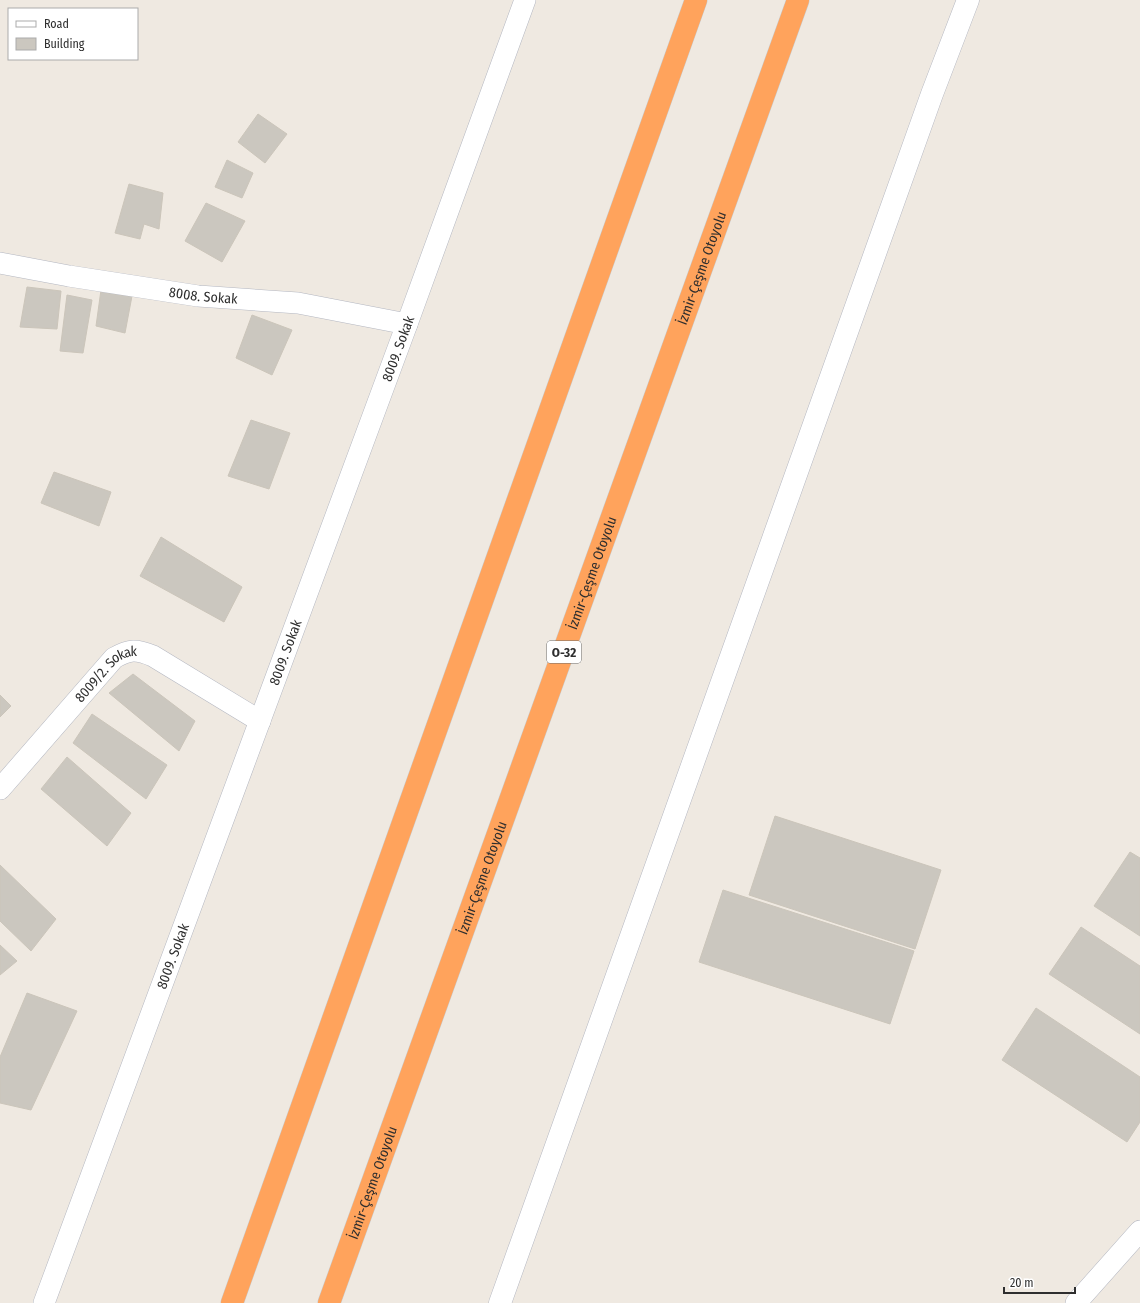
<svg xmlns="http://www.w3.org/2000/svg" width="1140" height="1303" viewBox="0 0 1140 1303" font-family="'Fira Sans Condensed',sans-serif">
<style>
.building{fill:#cbc7bf;stroke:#cbc5ba}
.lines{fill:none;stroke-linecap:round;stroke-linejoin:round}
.street-casing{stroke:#b4b7c1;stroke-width:22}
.secondary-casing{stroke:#b4b7c1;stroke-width:23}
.highway-casing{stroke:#c9c9c9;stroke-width:23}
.street{stroke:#fff;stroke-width:21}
.secondary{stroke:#fff;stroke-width:22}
.highway{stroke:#ffa35c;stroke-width:22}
.labels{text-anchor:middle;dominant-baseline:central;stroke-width:3.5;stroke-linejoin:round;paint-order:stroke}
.shield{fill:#fff;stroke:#6d6d6d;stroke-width:1}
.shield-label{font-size:13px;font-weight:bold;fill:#2e2e2e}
.street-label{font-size:14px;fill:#2e2e2e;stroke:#fff}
</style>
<rect width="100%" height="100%" fill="#efe9e1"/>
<path class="building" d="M258 114 287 134 265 163 238 142Z
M227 160 253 173 242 198 215 187Z
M129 184 163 193 159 229 144 224 140 239 115 233Z
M206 203 245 221 222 262 185 241Z
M27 287 61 291 57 329 20 327Z
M101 290 132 296 125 333 96 326Z
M67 295 92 300 83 353 60 351Z
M252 315 292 330 272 375 236 358Z
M251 420 290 433 269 489 228 476Z
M54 472 111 492 99 526 41 503Z
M161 537 242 587 224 622 140 576Z
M133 674 195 721 179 751 109 693Z
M0 695 11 706 0 717Z
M92 714 167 765 146 799 73 743Z
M67 757 131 813 107 846 41 789Z
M775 816 941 870 915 949 749 895Z
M1130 852 1140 858V936L1094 906Z
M0 865 56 919 31 951 0 921Z
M723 890 914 951 890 1024 699 962Z
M1081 927 1140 966V1034L1049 974Z
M0 945 17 961 0 975Z
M27 993 77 1011 31 1110 0 1103V1057Z
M1036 1008 1140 1077V1122L1127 1142 1002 1060Z"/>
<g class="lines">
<defs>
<g id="street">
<path id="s1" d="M0 263 69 276 198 296 298 303 407 324"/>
<path id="s2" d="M0 789 114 658C130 649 136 649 153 656L260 721"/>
<path id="s3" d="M44 1303 407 324 525 0"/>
<path d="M1076 1303 1140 1231"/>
</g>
<path id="secondary" d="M500 1303 932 94 968 0"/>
<g id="highway">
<path d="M232 1303 696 0"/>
<path id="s4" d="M329 1303 798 0"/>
</g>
</defs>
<use href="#street" class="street-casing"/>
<use href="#secondary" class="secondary-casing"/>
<use href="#highway" class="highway-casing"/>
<use href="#street" class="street"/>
<use href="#secondary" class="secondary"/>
<use href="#highway" class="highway"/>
</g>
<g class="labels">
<rect class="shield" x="547" y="641" width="34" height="22" rx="3"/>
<g class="shield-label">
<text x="564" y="652">O-32</text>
</g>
<g class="street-label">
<text stroke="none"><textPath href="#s4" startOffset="1100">İzmir-Çeşme Otoyolu</textPath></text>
<text stroke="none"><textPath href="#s1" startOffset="206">8008. Sokak</textPath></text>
<text stroke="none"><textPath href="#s3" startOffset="1018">8009. Sokak</textPath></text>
<text stroke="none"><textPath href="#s4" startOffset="776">İzmir-Çeşme Otoyolu</textPath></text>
<text stroke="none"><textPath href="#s3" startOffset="694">8009. Sokak</textPath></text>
<text stroke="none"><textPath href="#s2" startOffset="158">8009/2. Sokak</textPath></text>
<text stroke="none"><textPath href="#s4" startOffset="452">İzmir-Çeşme Otoyolu</textPath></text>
<text stroke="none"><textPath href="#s3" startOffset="370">8009. Sokak</textPath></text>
<text stroke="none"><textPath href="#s4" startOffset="128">İzmir-Çeşme Otoyolu</textPath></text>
</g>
</g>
<rect x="8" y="8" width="130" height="52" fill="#ffffff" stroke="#ababab"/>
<rect x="16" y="21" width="20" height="6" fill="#ffffff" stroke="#ababab"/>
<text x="44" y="28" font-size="12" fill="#2e2e2e">Road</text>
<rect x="16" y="38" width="20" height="12" fill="#cbc7bf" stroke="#ababab"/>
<text x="44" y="48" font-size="12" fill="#2e2e2e">Building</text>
<path d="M1004 1287v6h71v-6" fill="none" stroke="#2e2e2e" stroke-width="2"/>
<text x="1010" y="1287" font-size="12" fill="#2e2e2e" stroke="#ffffff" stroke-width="3" paint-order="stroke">20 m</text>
</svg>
